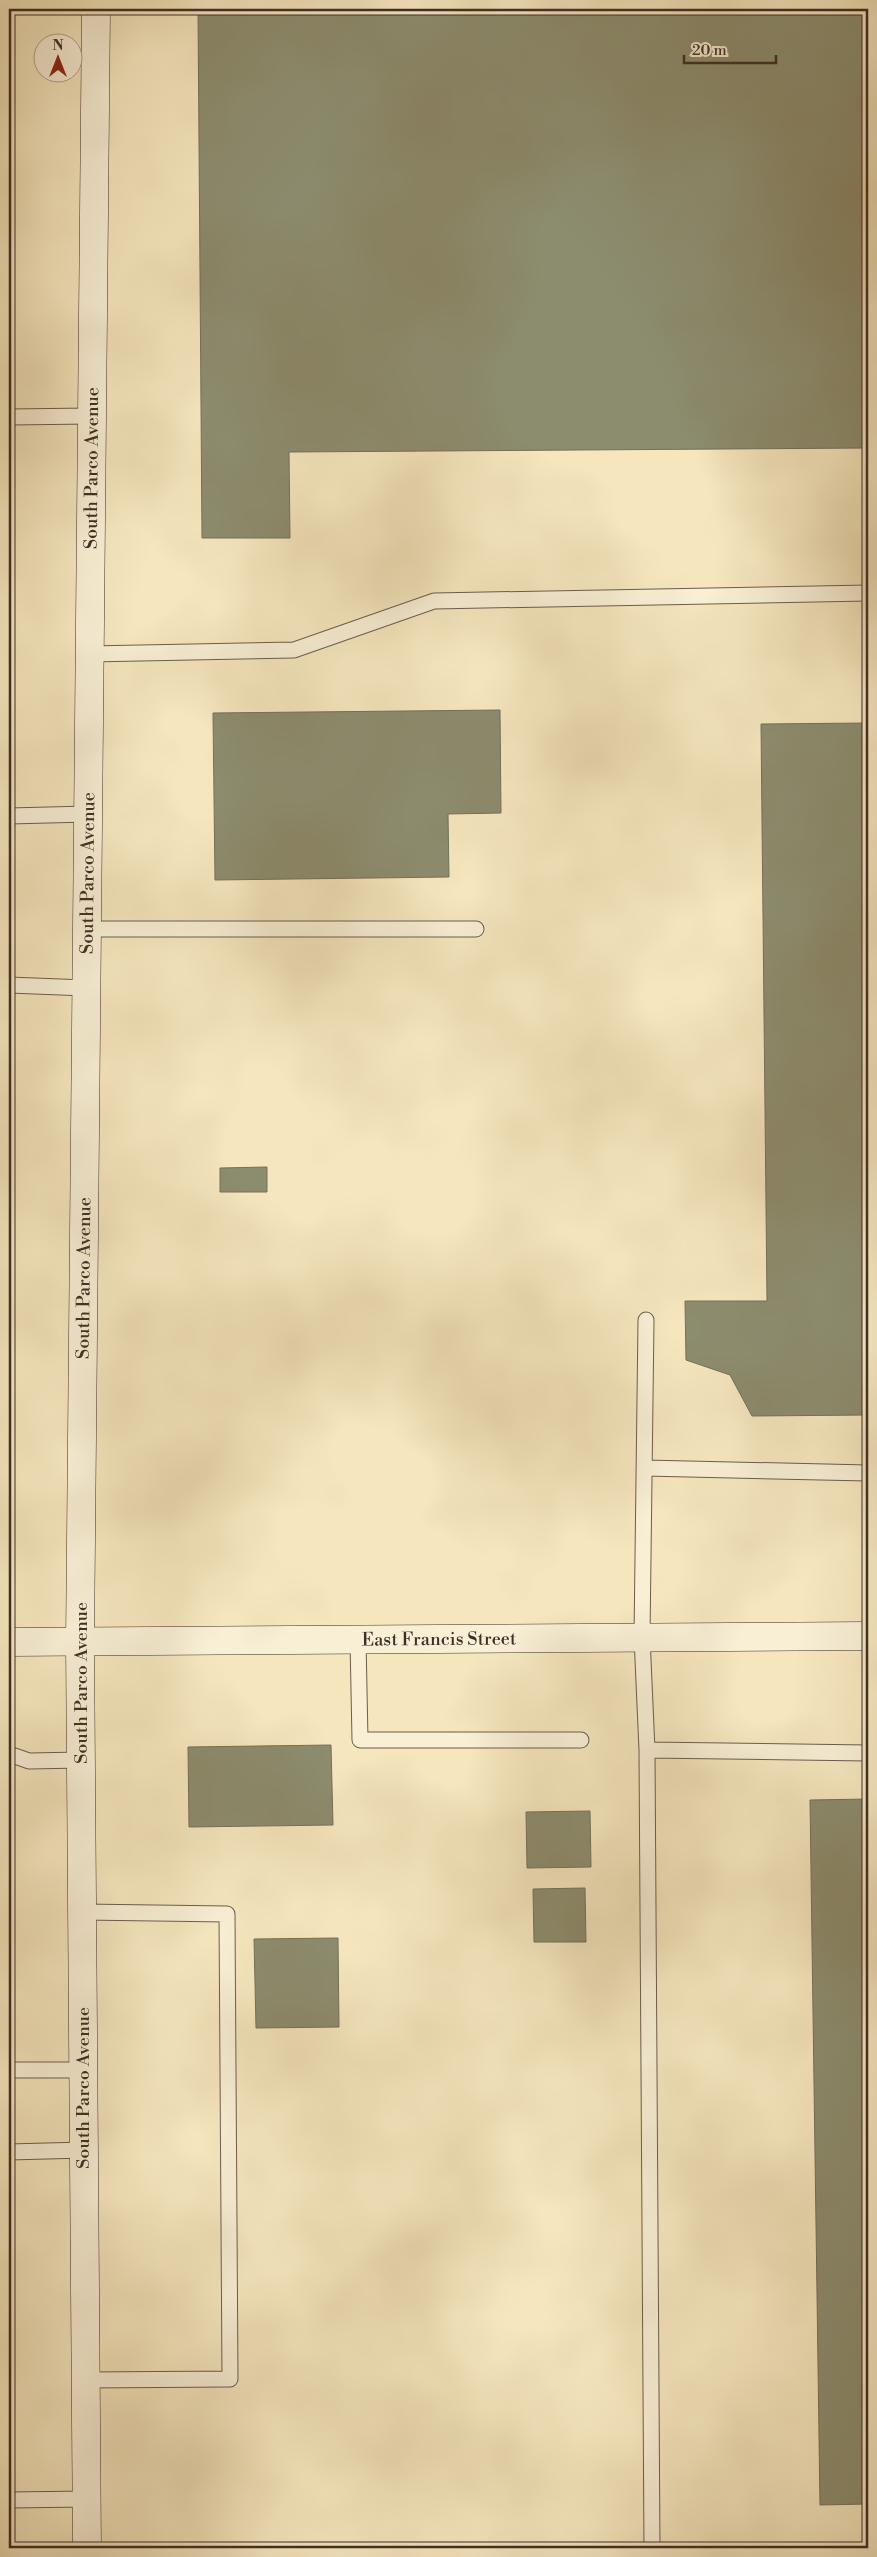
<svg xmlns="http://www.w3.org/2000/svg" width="877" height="2557" viewBox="0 0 877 2557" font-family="'Libre Bodoni',serif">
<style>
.shops{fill:#d6604d;stroke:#a85141}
.industry{fill:#8c8c6e;stroke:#757058}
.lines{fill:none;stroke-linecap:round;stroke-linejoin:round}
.lane-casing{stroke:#6c5d4c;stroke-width:17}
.secondary-casing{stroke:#3e2f26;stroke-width:29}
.lane{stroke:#f8efd5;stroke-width:15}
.secondary{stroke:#f8efd5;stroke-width:28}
.labels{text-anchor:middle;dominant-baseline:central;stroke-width:5;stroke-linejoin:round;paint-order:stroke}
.street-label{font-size:18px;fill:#3e2f26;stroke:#f8efd5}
</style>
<rect width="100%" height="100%" fill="#f5e6be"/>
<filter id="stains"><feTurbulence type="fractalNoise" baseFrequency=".004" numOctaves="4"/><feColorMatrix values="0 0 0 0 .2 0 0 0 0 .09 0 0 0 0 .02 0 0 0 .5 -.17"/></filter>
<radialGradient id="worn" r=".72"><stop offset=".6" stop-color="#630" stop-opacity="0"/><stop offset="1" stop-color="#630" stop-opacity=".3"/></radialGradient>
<path class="shops" d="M9 9H12L11 201H9Z"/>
<path class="industry" d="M198 9H868V448L289 452 290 538H202Z
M500 710 501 813 448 814 449 877 215 880 213 713Z
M868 723V1415L752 1416 730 1375 686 1360 685 1301H767L761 724Z
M9 1030 12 1303H9Z
M267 1167V1192H220V1168Z
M331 1745 333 1825 189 1827 188 1747Z
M868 1799V2504L820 2505 810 1800Z
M590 1811 591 1867 527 1868 526 1812Z
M585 1888 586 1942H534L533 1889Z
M338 1938 339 2027 256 2028 254 1939Z"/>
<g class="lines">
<defs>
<path id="lane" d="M9 417 91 416
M89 654 294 650 434 601 868 593
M9 816 88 814
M87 929H476
M9 985 86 988
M646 1320 642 1637 647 1750 868 1753
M645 1468 868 1473
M358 1640 360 1740H581
M647 1750 652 2548
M9 1754 29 1761 81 1760
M82 1912 227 1914 230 2379 86 2380
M9 2070H83
M9 2152 84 2150
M9 2500 87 2499"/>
<g id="secondary">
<path id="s1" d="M9 1642 868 1636"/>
<path id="s2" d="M87 2548 80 1642 96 9"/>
</g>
</defs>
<use href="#lane" class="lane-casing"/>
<use href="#secondary" class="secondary-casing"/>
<use href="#lane" class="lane"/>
<use href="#secondary" class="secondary"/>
</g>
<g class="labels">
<g class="street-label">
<text stroke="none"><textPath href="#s2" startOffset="2080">South Parco Avenue</textPath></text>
<text stroke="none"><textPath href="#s2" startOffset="1675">South Parco Avenue</textPath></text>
<text stroke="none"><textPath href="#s2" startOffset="1270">South Parco Avenue</textPath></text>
<text stroke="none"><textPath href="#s1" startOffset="430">East Francis Street</textPath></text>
<text transform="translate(81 1683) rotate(-90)">South Parco Avenue</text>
<text transform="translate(83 2088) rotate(-90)">South Parco Avenue</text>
</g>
</g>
<rect width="877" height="2557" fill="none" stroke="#f5e6be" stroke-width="30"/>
<rect x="10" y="10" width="857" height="2537" fill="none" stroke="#3e2f26" stroke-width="2.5"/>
<rect x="15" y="15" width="847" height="2527" fill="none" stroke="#3e2f26"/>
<g transform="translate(58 58)"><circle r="24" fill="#f8efd5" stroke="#aea28f"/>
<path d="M0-4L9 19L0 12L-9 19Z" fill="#8f2418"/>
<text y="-8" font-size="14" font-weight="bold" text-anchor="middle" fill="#3e2f26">N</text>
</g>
<path d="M684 55v8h92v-8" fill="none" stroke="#3e2f26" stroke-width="2.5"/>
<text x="692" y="55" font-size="15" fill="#3e2f26" stroke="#f8efd5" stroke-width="4" paint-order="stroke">20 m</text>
<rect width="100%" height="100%" filter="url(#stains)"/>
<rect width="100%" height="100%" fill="url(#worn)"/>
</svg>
